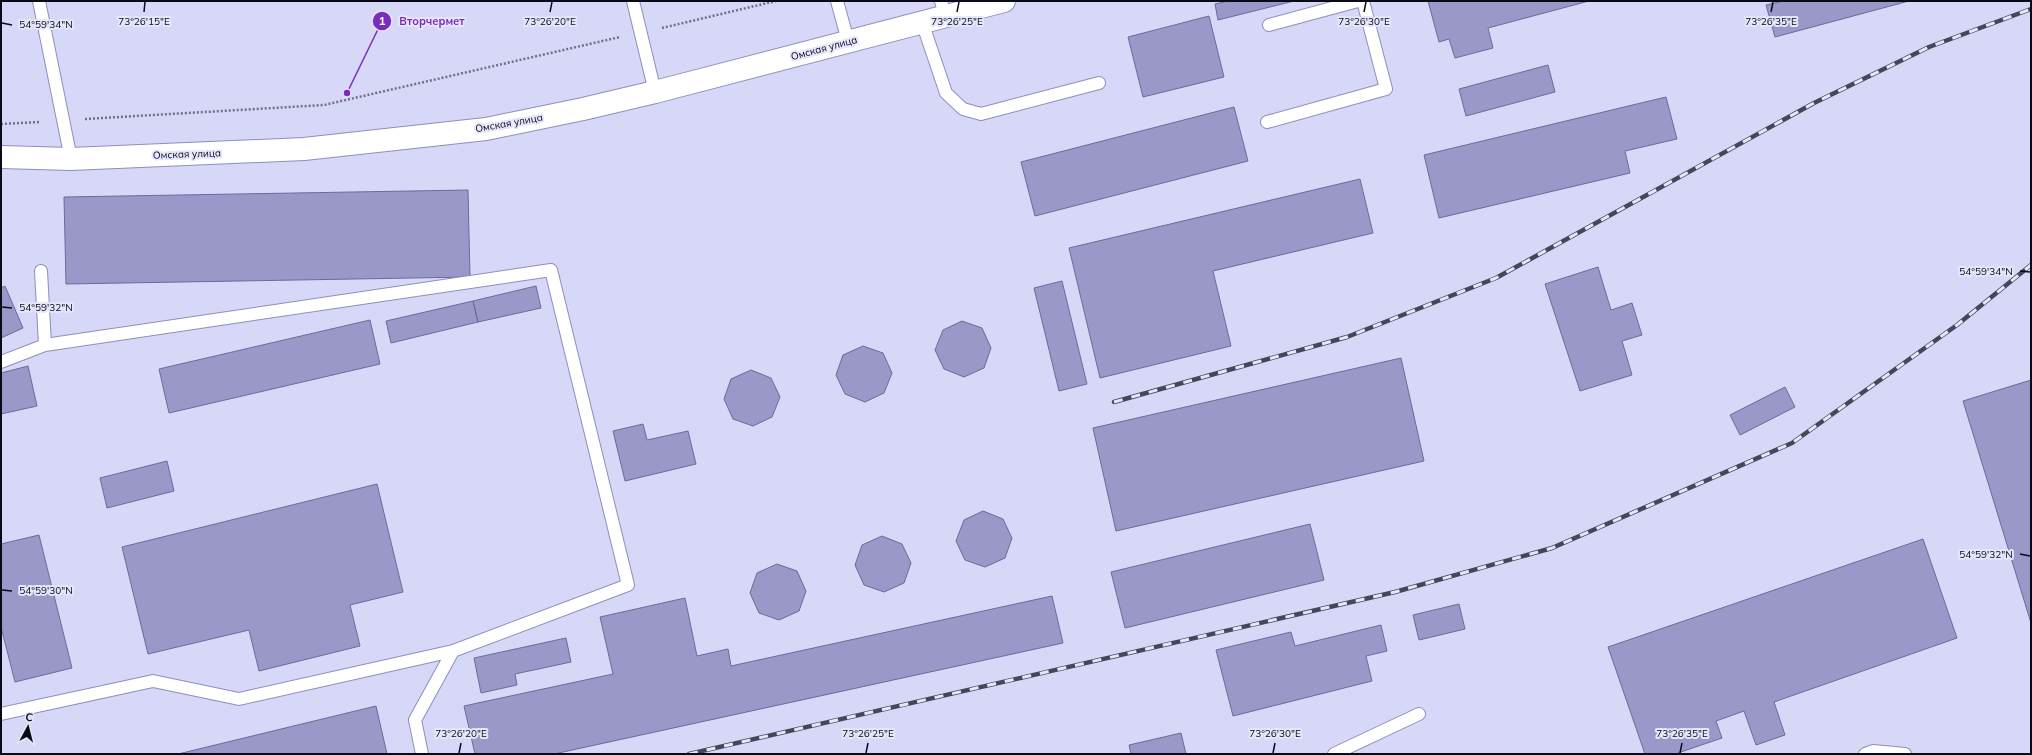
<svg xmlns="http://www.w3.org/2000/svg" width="2032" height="755" viewBox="0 0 2032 755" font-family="Mulish,sans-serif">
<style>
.building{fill:#9998c9;stroke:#6b6b98}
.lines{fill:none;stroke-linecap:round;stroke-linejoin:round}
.lane-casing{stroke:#8e8ebd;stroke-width:14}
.secondary-casing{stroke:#8e8ebd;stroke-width:24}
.path{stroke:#707087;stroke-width:2.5;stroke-dasharray:2 2;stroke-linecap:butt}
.lane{stroke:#fff;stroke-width:12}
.secondary{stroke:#fff;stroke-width:22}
.rail-casing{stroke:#46465a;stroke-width:4.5}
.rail{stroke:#e6e6fb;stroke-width:3;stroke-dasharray:9;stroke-linecap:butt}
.ticks{fill:none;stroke:#0a0919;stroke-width:1.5}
.labels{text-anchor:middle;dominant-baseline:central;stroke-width:4;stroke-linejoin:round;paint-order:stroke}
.street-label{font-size:10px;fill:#0a0919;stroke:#e6e6fb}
.ticks-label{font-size:10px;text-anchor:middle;fill:#0a0919;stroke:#e6e6fb;stroke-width:4;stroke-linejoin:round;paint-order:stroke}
.leader{fill:none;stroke:#7b2cbf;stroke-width:1.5}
.callout-dot{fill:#7b2cbf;stroke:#e6e6fb;stroke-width:1.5}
.mark-label{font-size:12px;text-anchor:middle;font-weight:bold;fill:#fff}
.callout-label{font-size:11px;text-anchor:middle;font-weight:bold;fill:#7b2cbf;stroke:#e6e6fb;stroke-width:4;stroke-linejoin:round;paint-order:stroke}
</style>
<rect width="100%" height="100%" fill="#d7d8f7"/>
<path class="building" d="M1228 1H1294L1218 20 1215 4Z
M1428 1H1589L1488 28 1493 48 1455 58 1449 39 1439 42Z
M1783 1H1909L1775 37 1766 5Z
M1209 16 1224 77 1143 97 1128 37Z
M1548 65 1555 92 1466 116 1459 89Z
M1666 97 1677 139 1625 151 1630 173 1439 218 1424 155Z
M1234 107 1248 161 1035 216 1021 162Z
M1360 179 1373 233 1213 271 1231 346 1100 378 1069 248Z
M468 190 470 277 66 284 64 197Z
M1598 267 1611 310 1632 303 1642 335 1622 341 1632 375 1580 391 1545 284Z
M1062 281 1087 384 1059 391 1034 288Z
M5 286 23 328 1 338V288Z
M536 286 541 308 478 322 473 301Z
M473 301 478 322 391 343 386 321Z
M370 320 380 364 169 413 159 369Z
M962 321 982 328 991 348 984 368 964 377 944 369 935 350 943 330Z
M863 346 883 353 892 373 884 393 865 402 845 394 836 375 843 355Z
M1401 358 1424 461 1116 531 1093 428Z
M28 366 37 406 1 414V373Z
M751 370 771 378 780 397 772 417 753 426 733 419 724 399 731 379Z
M2031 380V623L1963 401Z
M1785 387 1795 407 1740 435 1730 415Z
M643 424 647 440 688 431 696 464 625 481 613 431Z
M167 461 174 491 107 508 100 478Z
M377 484 403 592 350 605 360 646 259 671 249 630 148 654 122 547Z
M983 511 1003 519 1012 538 1005 558 985 567 965 560 956 541 964 520Z
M1310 524 1324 580 1125 628 1111 572Z
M39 535 72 668 15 682 1 627V544Z
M882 536 902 544 911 563 904 583 884 592 864 585 855 565 862 545Z
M1923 539 1957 638 1774 702 1785 735 1756 745 1744 711 1716 721 1722 738 1675 754H1645L1608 647Z
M777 564 797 571 806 591 799 611 779 620 759 613 750 593 757 573Z
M1052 596 1063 643 554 754H475L464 706 613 674 600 617 685 598 697 656 728 649 731 666Z
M1459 604 1465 629 1419 640 1413 615Z
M1381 625 1387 651 1366 656 1372 681 1233 716 1216 650 1291 632 1295 646Z
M566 638 571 662 515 674 517 685 481 693 474 658Z
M376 706 387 754H178Z
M1181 733 1186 754H1131L1129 745Z"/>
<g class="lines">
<defs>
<path id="lane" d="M39 1 71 159
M633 1 655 92
M837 1 848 41
M941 1 945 16
M922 22 946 93 963 109 981 114 1099 83
M1269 25 1358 1
M1267 122 1386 89 1363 1
M41 271 45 345 551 270 628 585 453 651 415 720 422 754
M1 362 45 345
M1 714 153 681 239 699 453 651
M1334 754 1419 714
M1865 754 1873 751 1905 754"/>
<path id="secondary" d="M1 157 71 159 304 149 486 129 583 109 655 92 1004 1"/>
</defs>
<use href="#lane" class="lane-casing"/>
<use href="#secondary" class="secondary-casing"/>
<path class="path" d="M662 28 776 1
M85 119 324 105 620 37
M1 124 40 122"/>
<use href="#lane" class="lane"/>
<use href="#secondary" class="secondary"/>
<defs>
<path id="rail" d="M1114 402 1347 337 1496 278 1814 103 1929 47 2031 9
M689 754 1395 592 1552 548 1792 443 1957 325 2031 265"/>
</defs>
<use href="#rail" class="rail-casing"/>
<use href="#rail" class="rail"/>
</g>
<path class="ticks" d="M144 12 145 2M550 12 552 2M957 12 959 2M1364 12 1366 2M1771 12 1773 2M2 23 12 25M2020 271 2030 272M2 307 12 308M2020 554 2030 556M2 590 12 591M459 753 461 743M866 753 868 743M1273 753 1275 743M1680 753 1682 743"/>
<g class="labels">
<g class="street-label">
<text transform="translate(824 48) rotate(-15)">Омская улица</text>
<text transform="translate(509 123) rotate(-10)">Омская улица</text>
<text transform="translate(187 154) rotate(-2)">Омская улица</text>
</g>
</g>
<g class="ticks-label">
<text x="144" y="25">73°26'15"E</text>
<text x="550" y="25">73°26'20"E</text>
<text x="957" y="25">73°26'25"E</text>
<text x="1364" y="25">73°26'30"E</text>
<text x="1771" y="25">73°26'35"E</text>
<text x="46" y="28">54°59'34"N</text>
<text x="1986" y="275">54°59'34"N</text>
<text x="46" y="311">54°59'32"N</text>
<text x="1986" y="558">54°59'32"N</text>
<text x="46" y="594">54°59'30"N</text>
<text x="461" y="737">73°26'20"E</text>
<text x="868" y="737">73°26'25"E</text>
<text x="1275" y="737">73°26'30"E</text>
<text x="1682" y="737">73°26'35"E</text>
</g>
<path class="leader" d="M347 93L382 21"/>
<g class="callout-dot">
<circle cx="347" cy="93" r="4"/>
<circle cx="382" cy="21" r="10"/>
</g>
<g class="mark-label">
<text x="382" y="25">1</text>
</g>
<g class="callout-label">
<text x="432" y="25">Вторчермет</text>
</g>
<rect width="2032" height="755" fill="none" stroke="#0a0919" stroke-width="4"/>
<g transform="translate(28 727) rotate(7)" stroke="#e6e6fb" stroke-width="3" paint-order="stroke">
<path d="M0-3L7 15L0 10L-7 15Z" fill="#0a0919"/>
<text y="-6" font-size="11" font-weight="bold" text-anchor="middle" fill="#0a0919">С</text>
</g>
</svg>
